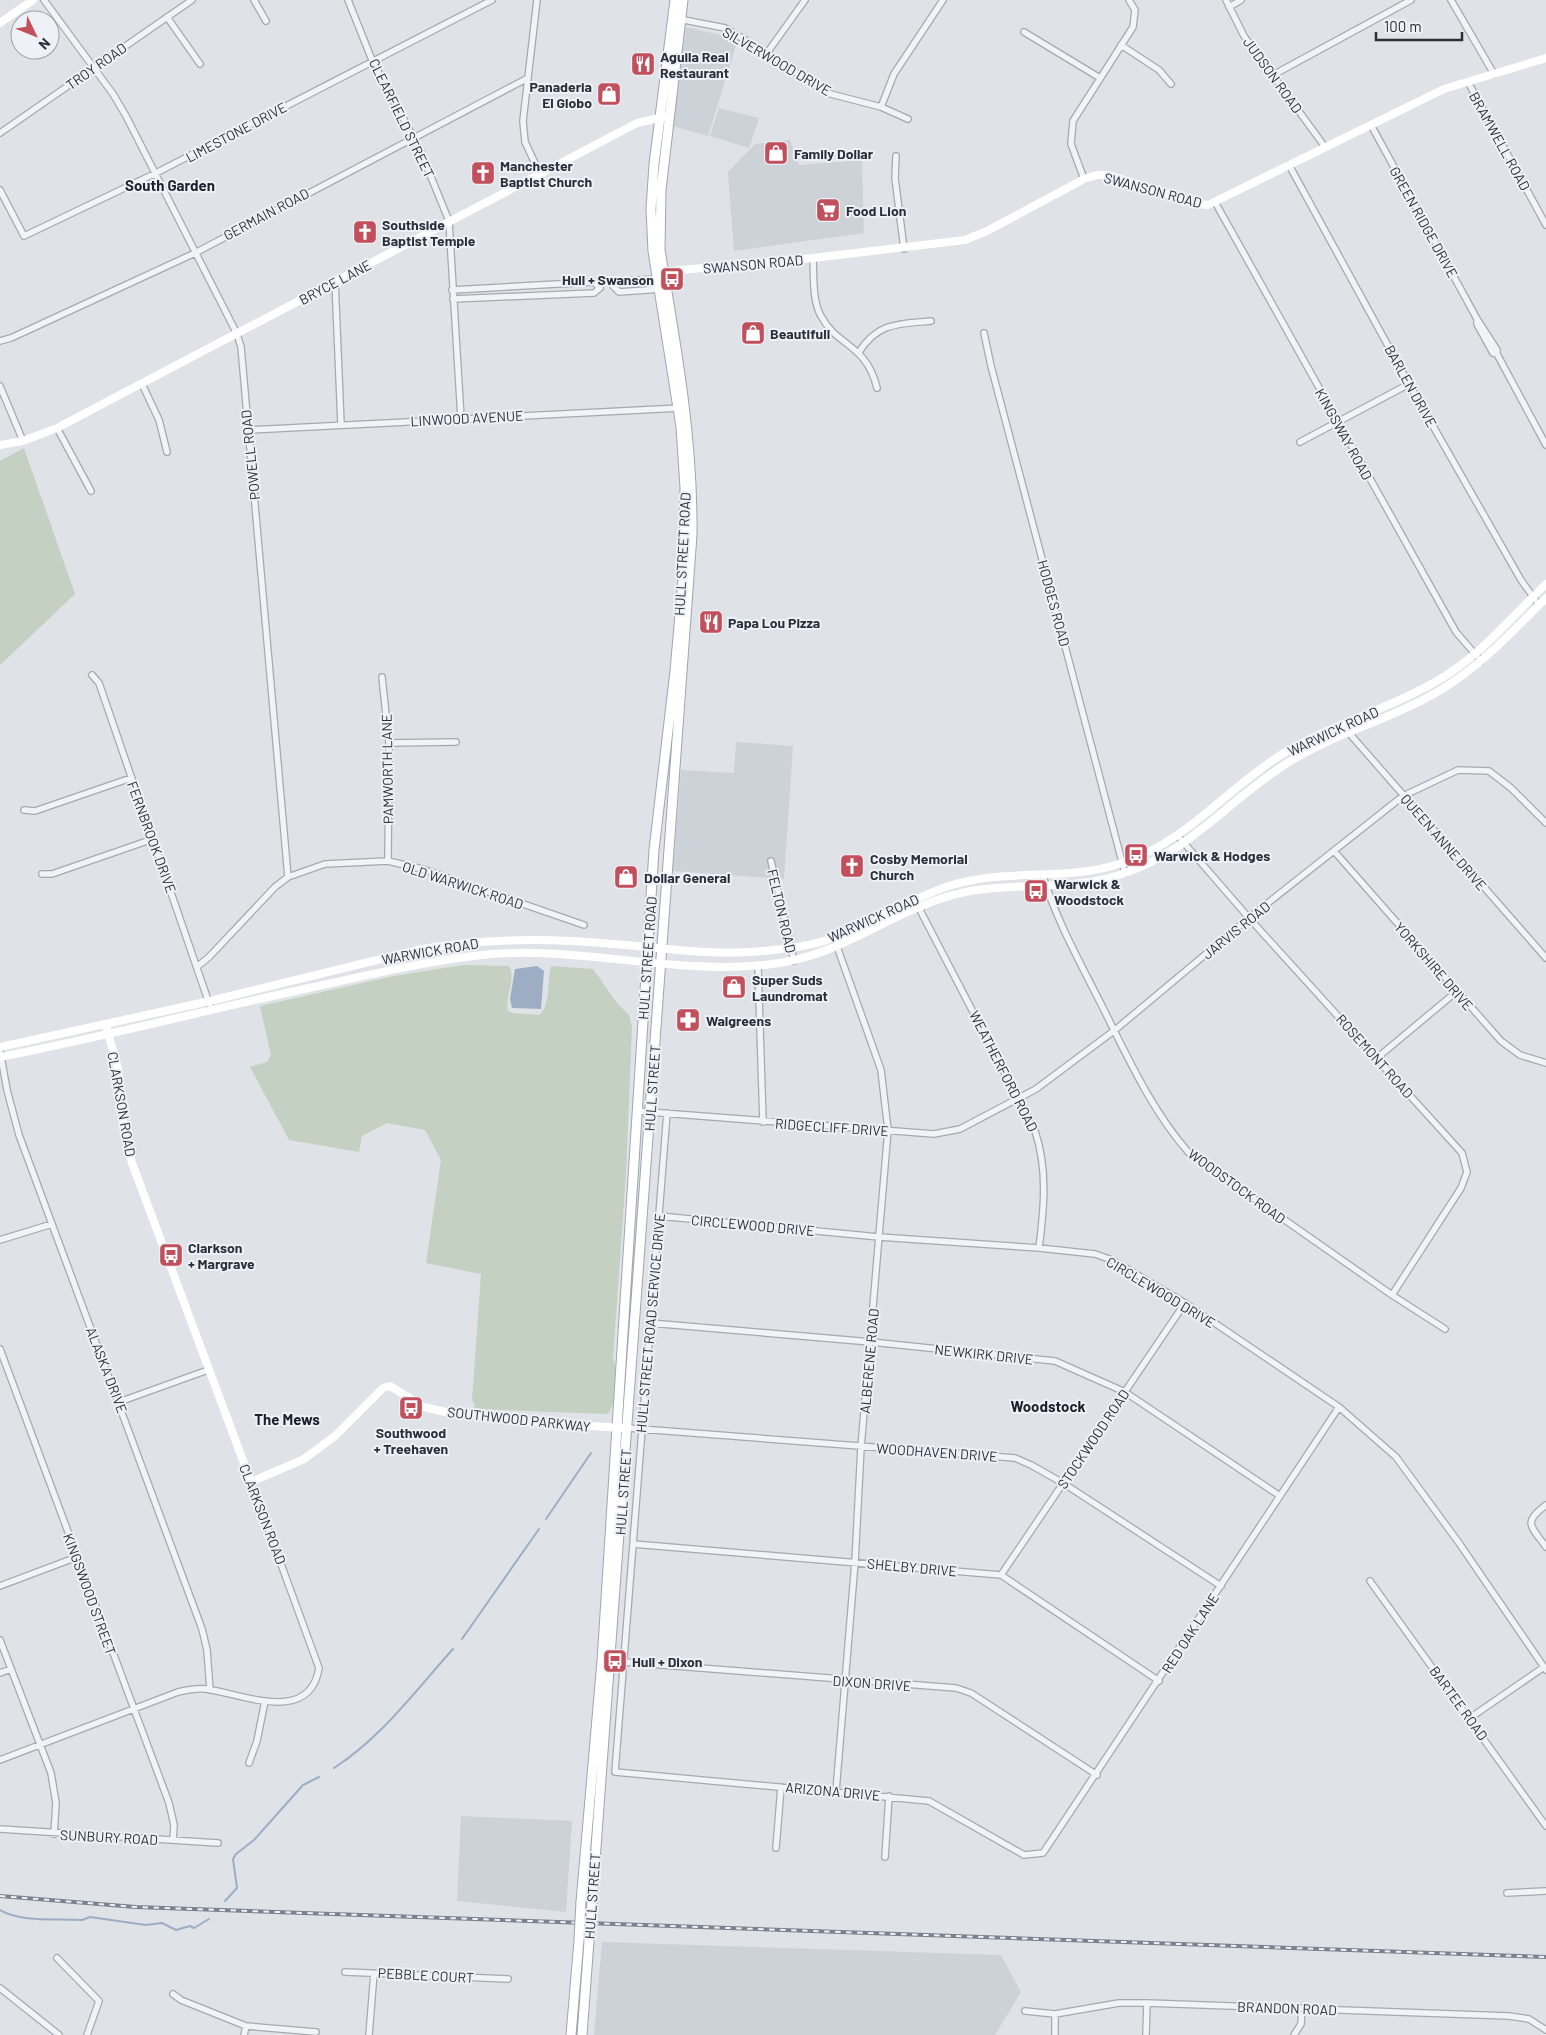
<svg xmlns="http://www.w3.org/2000/svg" width="1546" height="2035" viewBox="0 0 1546 2035" font-family="Barlow,sans-serif">
<style>
.built{fill:#cdd1d8}
.green{fill:#c4d0c1}
.water{fill:#9daec4}
.lines{fill:none;stroke-linecap:round;stroke-linejoin:round}
.stream{stroke:#9daec4;stroke-width:2}
.street-casing{stroke:#a5a9b0;stroke-width:8}
.primary-casing{stroke:#9fa6b1;stroke-width:11}
.street{stroke:#f1f3f5;stroke-width:5.5}
.secondary{stroke:#fff;stroke-width:8}
.primary{stroke:#fff;stroke-width:9}
.rail-casing{stroke:#7a818f;stroke-width:4}
.rail{stroke:#eef1f5;stroke-width:2;stroke-dasharray:5.5;stroke-linecap:butt}
.primary-bridge-casing{stroke:#9fa6b1;stroke-width:11;stroke-linecap:butt}
.primary-bridge{stroke:#fff;stroke-width:9}
.labels{text-anchor:middle;dominant-baseline:central;stroke-width:4;stroke-linejoin:round;paint-order:stroke}
.poi-label{font-size:14px;font-weight:bold;fill:#29303c;stroke:#eef1f5;text-anchor:start}
.street-label{font-size:14px;fill:#29303c;stroke:#eef1f5}
.neighbourhood-label{font-size:15px;font-weight:bold;fill:#1c212d;stroke:#eef1f5}
</style>
<rect width="100%" height="100%" fill="#dfe2e7"/>
<path class="built" d="M686 27 738 39 708 136 673 126Z
M719 108 759 118 749 148 710 136Z
M790 140 799 165 862 160 864 233 734 251 728 172 755 144Z
M736 742 793 746 784 879 673 871 681 770 734 773Z
M461 1816 572 1821 566 1912 457 1901Z
M602 1942 1001 1955 1021 1992 995 2035H594Z"/>
<path class="green" d="M24 448 75 594 0 665V461Z
M463 965 509 966C517 980 504 996 508 1011L513 1013 539 1015C551 1006 547 980 551 966L593 969 617 1003 629 1015 632 1027 626 1174 613 1358C618 1370 617 1407 607 1414L474 1409 475 1405 472 1400 481 1274 426 1263 441 1160 425 1130 387 1123 362 1136 359 1152 289 1140 250 1067 267 1062 271 1055 260 1006 394 976Z"/>
<path class="water" d="M537 966 544 971 541 1009 512 1008 510 999 515 969Z"/>
<g class="lines">
<path class="stream" d="M546 1519 591 1453
M462 1639 539 1529
M334 1768C381 1738 416 1690 453 1649
M225 1901 237 1888 233 1859 236 1854 254 1840 303 1785 319 1777
M0 1910C23 1923 56 1918 82 1920L90 1917 146 1925 162 1923 176 1930 190 1926 194 1928 209 1919"/>
<defs>
<path id="street" d="M44 0 113 94 126 116 237 334 241 347 288 877
M254 0 266 21
M348 0 372 60 420 150 449 221 461 418
M537 0 523 121 525 142 540 174
M1226 0 1244 36 1325 147
M1451 0 1494 74
M1229 7 1241 0
M167 17 200 64
M679 19 725 28 767 53 827 93 881 107 908 119
M1024 32 1100 78
M1121 45 1159 70 1171 84
M767 53 805 0
M1273 75 1411 0
M1468 82 1546 225
M881 107 894 74 943 0
M1371 125 1477 319 1497 350V354L1546 445
M0 133 192 0
M896 156 895 178 904 249
M1289 165 1409 384 1521 580 1539 605
M1084 179 1071 144 1073 121 1133 27 1135 10 1129 0
M0 190 24 236 156 173 492 0
M1215 202 1456 632 1481 661
M813 258C814 276 812 300 821 316 837 347 866 343 877 388
M660 279 619 281 613 286 619 292 661 289
M335 281 341 424
M452 290 594 282 600 288 594 293 453 299
M1477 319V324L1493 353 1497 354
M984 333 991 366 1125 873
M0 341 11 338 195 253 528 78
M859 352C878 322 899 324 931 321
M142 384 159 420 167 452
M0 386 23 441
M57 428 91 491
M247 430 680 408
M1300 442 1409 384
M92 675 99 683 211 1009
M382 677 389 743 388 861
M1342 725 1546 958
M389 743 456 742
M24 810 35 811 131 778
M1178 836 1249 918 1462 1153 1467 1172 1461 1188 1392 1295
M1334 851 1501 1041 1520 1055 1546 1063
M771 861 794 961
M42 874H52L153 839
M1043 876C1057 922 1081 964 1103 1008 1128 1058 1152 1111 1189 1153L1392 1295 1445 1329
M921 906V912L1035 1131C1048 1170 1044 1208 1039 1248
M834 938 881 1070 888 1130 861 1447 855 1562 836 1791
M198 966 209 957 275 887 288 877 325 864 388 861 422 869 584 925
M758 966 763 1122
M0 1051 7 1090 19 1135 202 1629 207 1650 210 1690
M1377 1058 1456 992
M636 1111 934 1134 960 1129 1036 1089 1115 1030 1249 918 1403 796 1458 770 1489 771 1511 788 1546 823
M667 1113 615 1772 929 1801 1024 1855 1043 1853 1339 1407
M659 1216 879 1237 1039 1248 1095 1254 1112 1260 1185 1303 1339 1407 1396 1457 1459 1543 1546 1670
M0 1240 52 1224
M650 1323 871 1342 1055 1361 1125 1392 1280 1496
M0 1349 169 1803 174 1825 173 1840
M119 1402 208 1370
M628 1428 1015 1458 1031 1465 1063 1483 1221 1586
M1546 1505C1522 1523 1531 1526 1546 1547
M633 1544 1001 1575 1159 1681
M1001 1575 1185 1303
M1370 1581 1546 1826
M0 1586 77 1557
M0 1640 51 1773 56 1803 54 1834
M624 1662 956 1688 971 1693 1097 1775
M0 1673 11 1669
M1470 1718 1544 1667
M0 1760 178 1692C187 1690 196 1688 206 1689 242 1694 310 1725 319 1668L251 1482
M249 1763 257 1741 265 1701
M0 1829 218 1843
M776 1848 781 1787
M885 1857 889 1796
M1507 1893 1546 1891
M57 1958 99 2001 87 2035
M345 1972 508 1979
M0 1988 59 2035
M173 1994 181 2000 246 2026 316 2032
M1025 2011 1055 2014 1119 2003H1147L1509 2016 1529 2019 1546 2030
M244 2035 246 2026
M369 2035 374 1973
M1055 2035V2014
M1146 2035 1147 2003
M1294 2035 1301 2024 1302 2008"/>
<path id="primary" d="M581 1902 602 1661 654 850 675 671 684 569 685 488 681 427 653 251 651 209 654 164 675 0
M592 1902 692 535C693 437 676 346 660 250L661 190 683 0
M571 2035 579 1940
M582 2035 589 1941"/>
</defs>
<use href="#street" class="street-casing"/>
<use href="#primary" class="primary-casing"/>
<use href="#street" class="street"/>
<path class="secondary" d="M0 23 33 0
M659 272 813 258 965 240 987 231 1084 179 1097 175H1109L1198 204 1208 205 1444 89 1546 58
M0 445 23 441 57 428 637 123 664 117
M107 1029 118 1069 124 1130 132 1163 251 1482 304 1459 335 1436 383 1388 390 1386 424 1407 445 1412 520 1421 621 1428
M0 1047 210 1001 422 949C486 938 549 938 613 944 666 948 719 957 773 950 793 948 814 945 833 938 874 923 910 898 952 885 1007 868 1067 882 1122 863 1187 842 1228 787 1284 753 1332 724 1387 710 1435 682 1478 658 1511 618 1546 584
M0 1057C104 1037 206 1010 309 988 364 976 418 963 473 956 570 943 667 975 765 965 837 958 878 919 943 898 999 879 1059 893 1116 876 1192 853 1225 801 1289 762 1333 734 1386 721 1432 695 1476 671 1511 633 1546 598"/>
<use href="#primary" class="primary"/>
<defs>
<path id="rail" d="M0 1896 136 1907 1546 1957"/>
</defs>
<use href="#rail" class="rail-casing"/>
<use href="#rail" class="rail"/>
<defs>
<path id="primary-bridge" d="M579 1940 581 1902
M589 1941 592 1902"/>
</defs>
<use href="#primary-bridge" class="primary-bridge-casing"/>
<use href="#primary-bridge" class="primary-bridge"/>
</g>
<defs>
<symbol id="restaurant-square" viewBox="-11 -11 22 22"><rect x="-9" y="-9" width="18" height="18" rx="4" fill="#c14f5c" stroke="#eef1f5"/><path d="M-5-6h1v4h1v-4h1v4h1v-4h1v5L-1.5 .5V6h-2V.5L-5-1ZM5-6V6H3V1.5H1.5Q1.5-4 5-6Z" fill="#fff"/></symbol>
<symbol id="shop-square" viewBox="-11 -11 22 22"><rect x="-9" y="-9" width="18" height="18" rx="4" fill="#c14f5c" stroke="#eef1f5"/><path d="M-5-2.5h2.3a2.7 3.5 0 0 1 5.4 0H5L5.5 6h-11ZM-1.5-2.5h3a1.5 2.3 0 0 0-3 0Z" fill="#fff"/></symbol>
<symbol id="church-square" viewBox="-11 -11 22 22"><rect x="-9" y="-9" width="18" height="18" rx="4" fill="#c14f5c" stroke="#eef1f5"/><path d="M-1.2-6h2.4v3.5h3.3v2.4h-3.3V6h-2.4V-.1h-3.3v-2.4h3.3Z" fill="#fff"/></symbol>
<symbol id="supermarket-square" viewBox="-11 -11 22 22"><rect x="-9" y="-9" width="18" height="18" rx="4" fill="#c14f5c" stroke="#eef1f5"/><path d="M-6-5.5h2.5l.6 2H6L4.5 2H-2.5L-4.4-4H-6ZM-1.5 3.2a1.3 1.3 0 1 0 .1 0ZM3 3.2a1.3 1.3 0 1 0 .1 0Z" fill="#fff"/></symbol>
<symbol id="bus-square" viewBox="-11 -11 22 22"><rect x="-9" y="-9" width="18" height="18" rx="4" fill="#c14f5c" stroke="#eef1f5"/><path d="M-5-6H5V4H4V6H2V4H-2V6H-4V4H-5ZM-3.5-4V0h7V-4ZM-3.5 1.2v1.5H-2V1.2ZM2 1.2v1.5H3.5V1.2Z" fill="#fff"/></symbol>
<symbol id="pharmacy-square" viewBox="-11 -11 22 22"><rect x="-9" y="-9" width="18" height="18" rx="4" fill="#c14f5c" stroke="#eef1f5"/><path d="M-2-6h4v4h4v4h-4v4h-4v-4h-4v-4h4Z" fill="#fff"/></symbol>
</defs>
<g fill-rule="evenodd">
<use href="#restaurant-square" x="629" y="50" width="28" height="28"/>
<use href="#shop-square" x="595" y="80" width="28" height="28"/>
<use href="#shop-square" x="762" y="139" width="28" height="28"/>
<use href="#church-square" x="469" y="159" width="28" height="28"/>
<use href="#supermarket-square" x="814" y="196" width="28" height="28"/>
<use href="#church-square" x="351" y="218" width="28" height="28"/>
<use href="#bus-square" x="658" y="265" width="28" height="28"/>
<use href="#shop-square" x="739" y="319" width="28" height="28"/>
<use href="#restaurant-square" x="697" y="608" width="28" height="28"/>
<use href="#bus-square" x="1122" y="841" width="28" height="28"/>
<use href="#church-square" x="838" y="852" width="28" height="28"/>
<use href="#shop-square" x="612" y="863" width="28" height="28"/>
<use href="#bus-square" x="1022" y="877" width="28" height="28"/>
<use href="#shop-square" x="720" y="973" width="28" height="28"/>
<use href="#pharmacy-square" x="674" y="1006" width="28" height="28"/>
<use href="#bus-square" x="157" y="1241" width="28" height="28"/>
<use href="#bus-square" x="397" y="1394" width="28" height="28"/>
<use href="#bus-square" x="601" y="1647" width="28" height="28"/>
</g>
<g class="labels">
<g class="poi-label">
<text x="660" y="56">Aguila Real<tspan x="660" dy="16">Restaurant</tspan></text>
<text x="592" y="86" text-anchor="end">Panaderia<tspan x="592" dy="16">El Globo</tspan></text>
<text x="794" y="153">Family Dollar</text>
<text x="500" y="165">Manchester<tspan x="500" dy="16">Baptist Church</tspan></text>
<text x="846" y="210">Food Lion</text>
<text x="382" y="224">Southside<tspan x="382" dy="16">Baptist Temple</tspan></text>
<text x="654" y="279" text-anchor="end">Hull + Swanson</text>
<text x="770" y="333">Beautifull</text>
<text x="728" y="622">Papa Lou Pizza</text>
<text x="1154" y="855">Warwick &amp; Hodges</text>
<text x="870" y="858">Cosby Memorial<tspan x="870" dy="16">Church</tspan></text>
<text x="644" y="877">Dollar General</text>
<text x="1054" y="883">Warwick &amp;<tspan x="1054" dy="16">Woodstock</tspan></text>
<text x="752" y="979">Super Suds<tspan x="752" dy="16">Laundromat</tspan></text>
<text x="706" y="1020">Walgreens</text>
<text x="188" y="1247">Clarkson<tspan x="188" dy="16">+ Margrave</tspan></text>
<text x="411" y="1432" text-anchor="middle">Southwood<tspan x="411" dy="16">+ Treehaven</tspan></text>
<text x="632" y="1661">Hull + Dixon</text>
</g>
<g class="street-label">
<text transform="translate(777 61) rotate(30)">SILVERWOOD DRIVE</text>
<text transform="translate(96 66) rotate(-35)">TROY ROAD</text>
<text transform="translate(1273 75) rotate(54)">JUDSON ROAD</text>
<text transform="translate(402 118) rotate(64)">CLEARFIELD STREET</text>
<text transform="translate(236 132) rotate(-28)">LIMESTONE DRIVE</text>
<text transform="translate(1500 141) rotate(61)">BRAMWELL ROAD</text>
<text transform="translate(1153 190) rotate(15)">SWANSON ROAD</text>
<text transform="translate(266 214) rotate(-28)">GERMAIN ROAD</text>
<text transform="translate(1424 222) rotate(61)">GREEN RIDGE DRIVE</text>
<text transform="translate(753 264) rotate(-5)">SWANSON ROAD</text>
<text transform="translate(335 282) rotate(-28)">BRYCE LANE</text>
<text transform="translate(1411 386) rotate(61)">BARLEN DRIVE</text>
<text transform="translate(467 418) rotate(-3)">LINWOOD AVENUE</text>
<text transform="translate(1344 434) rotate(61)">KINGSWAY ROAD</text>
<text transform="translate(250 455) rotate(-96)">POWELL ROAD</text>
<text transform="translate(682 554) rotate(-87)">HULL STREET ROAD</text>
<text transform="translate(1054 603) rotate(75)">HODGES ROAD</text>
<text transform="translate(1333 731) rotate(-25)">WARWICK ROAD</text>
<text transform="translate(387 769) rotate(-91)">PAMWORTH LANE</text>
<text transform="translate(152 837) rotate(70)">FERNBROOK DRIVE</text>
<text transform="translate(1444 842) rotate(49)">QUEEN ANNE DRIVE</text>
<text transform="translate(463 885) rotate(18)">OLD WARWICK ROAD</text>
<text transform="translate(782 911) rotate(77)">FELTON ROAD</text>
<text transform="translate(873 918) rotate(-24)">WARWICK ROAD</text>
<text transform="translate(1236 930) rotate(-39)">JARVIS ROAD</text>
<text transform="translate(430 951) rotate(-10)">WARWICK ROAD</text>
<text transform="translate(647 958) rotate(-86)">HULL STREET ROAD</text>
<text transform="translate(1434 966) rotate(49)">YORKSHIRE DRIVE</text>
<text transform="translate(1375 1056) rotate(48)">ROSEMONT ROAD</text>
<text transform="translate(1004 1071) rotate(63)">WEATHERFORD ROAD</text>
<text transform="translate(652 1088) rotate(-86)">HULL STREET</text>
<text transform="translate(122 1104) rotate(80)">CLARKSON ROAD</text>
<text transform="translate(832 1127) rotate(4)">RIDGECLIFF DRIVE</text>
<text transform="translate(1237 1186) rotate(36)">WOODSTOCK ROAD</text>
<text transform="translate(753 1225) rotate(5)">CIRCLEWOOD DRIVE</text>
<text transform="translate(1161 1292) rotate(31)">CIRCLEWOOD DRIVE</text>
<text transform="translate(650 1323) rotate(-85)">HULL STREET ROAD SERVICE DRIVE</text>
<text transform="translate(984 1354) rotate(6)">NEWKIRK DRIVE</text>
<text transform="translate(869 1361) rotate(-85)">ALBERENE ROAD</text>
<text transform="translate(107 1370) rotate(69)">ALASKA DRIVE</text>
<text transform="translate(519 1419) rotate(6)">SOUTHWOOD PARKWAY</text>
<text transform="translate(1093 1439) rotate(-56)">STOCKWOOD ROAD</text>
<text transform="translate(937 1452) rotate(4)">WOODHAVEN DRIVE</text>
<text transform="translate(623 1492) rotate(-86)">HULL STREET</text>
<text transform="translate(263 1514) rotate(69)">CLARKSON ROAD</text>
<text transform="translate(912 1567) rotate(5)">SHELBY DRIVE</text>
<text transform="translate(90 1594) rotate(70)">KINGSWOOD STREET</text>
<text transform="translate(1190 1633) rotate(-57)">RED OAK LANE</text>
<text transform="translate(872 1683) rotate(4)">DIXON DRIVE</text>
<text transform="translate(1459 1703) rotate(54)">BARTEE ROAD</text>
<text transform="translate(833 1791) rotate(5)">ARIZONA DRIVE</text>
<text transform="translate(109 1837) rotate(3)">SUNBURY ROAD</text>
<text transform="translate(592 1896) rotate(-86)">HULL STREET</text>
<text transform="translate(426 1975) rotate(3)">PEBBLE COURT</text>
<text transform="translate(1287 2008) rotate(2)">BRANDON ROAD</text>
</g>
<g class="neighbourhood-label">
<text x="170" y="185">South Garden</text>
<text x="1048" y="1406">Woodstock</text>
<text x="287" y="1419">The Mews</text>
</g>
</g>
<g transform="translate(35 35) rotate(133)"><circle r="24" fill="#eef1f5" stroke="#9fa4ab"/>
<path d="M0-4L9 19L0 12L-9 19Z" fill="#c14f5c"/>
<text y="-8" font-size="14" font-weight="bold" text-anchor="middle" fill="#29303c">N</text>
</g>
<path d="M1376 32v8h86v-8" fill="none" stroke="#29303c" stroke-width="2.5"/>
<text x="1384" y="32" font-size="15" fill="#29303c" stroke="#eef1f5" stroke-width="4" paint-order="stroke">100 m</text>
</svg>
